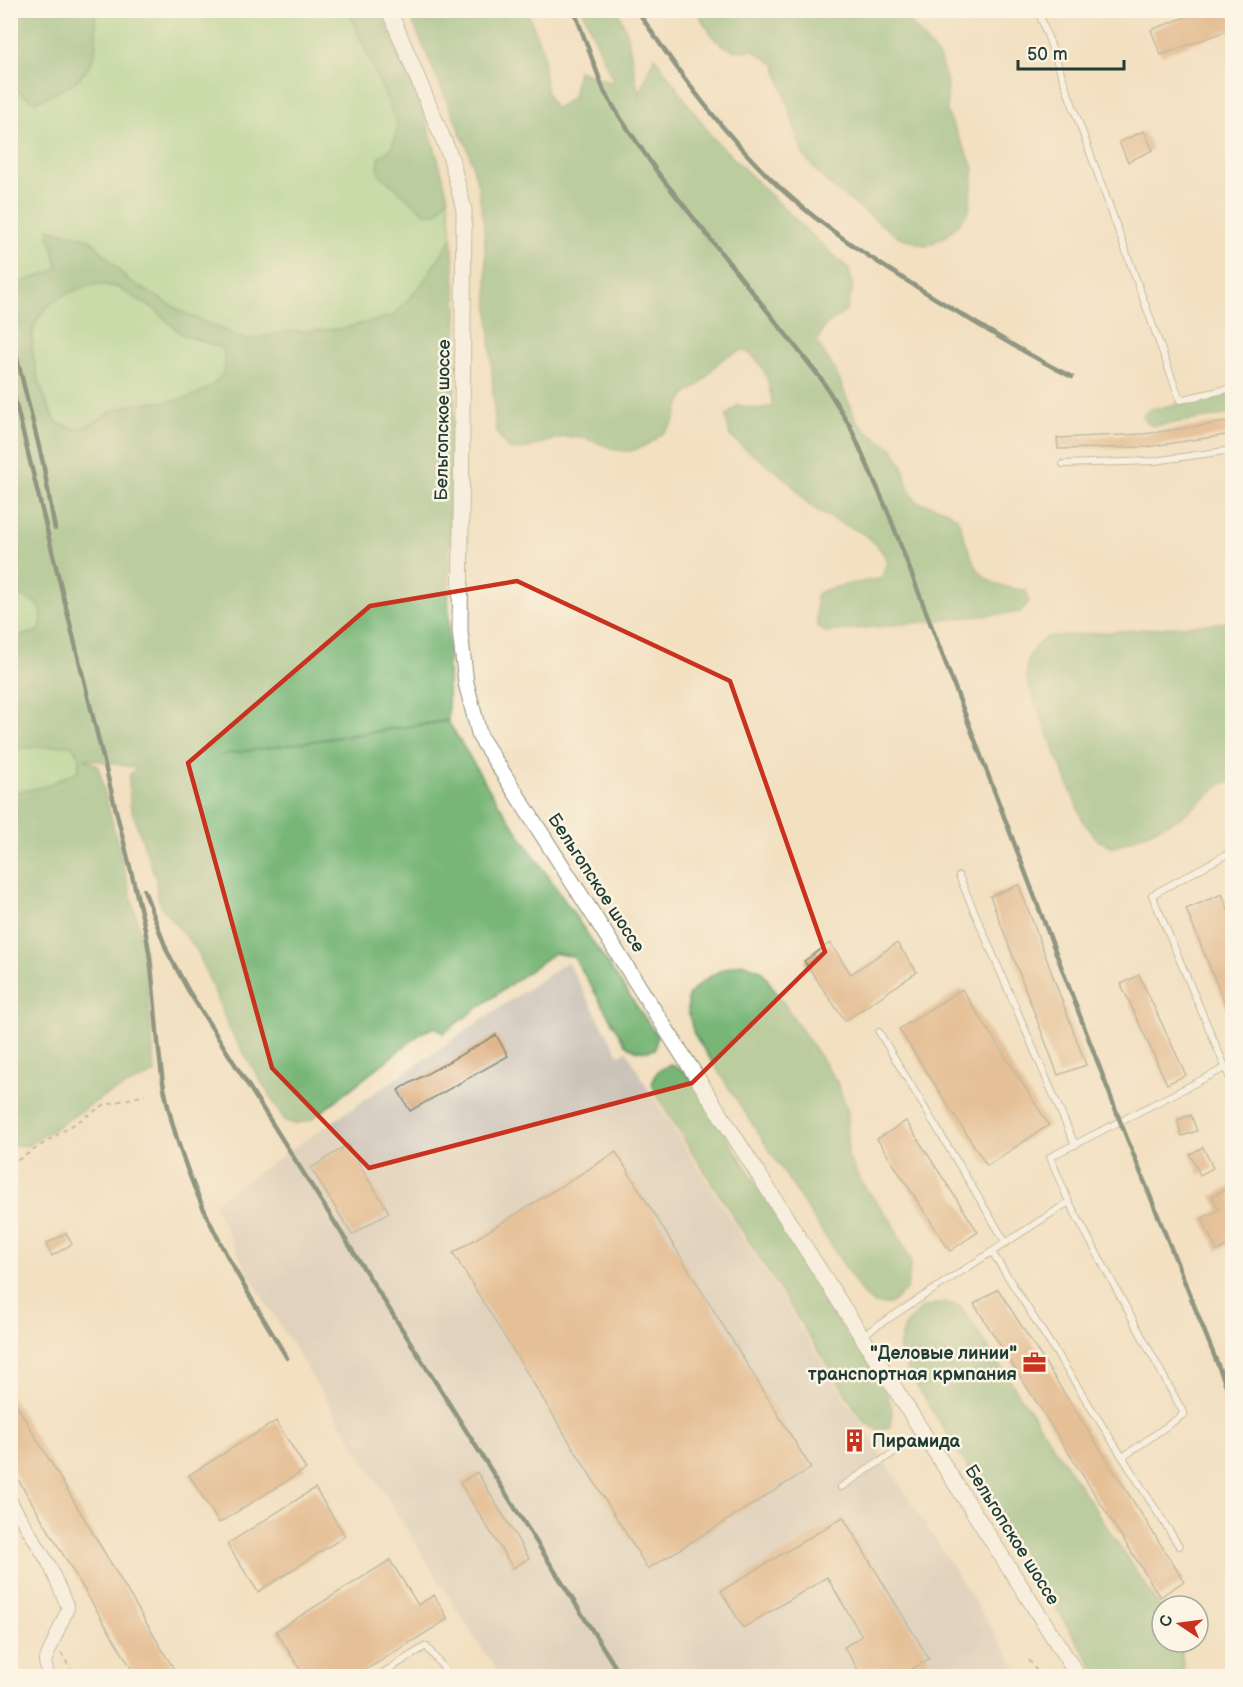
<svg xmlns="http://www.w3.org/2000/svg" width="1243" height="1687" viewBox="0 0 1243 1687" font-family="'Balsamiq Sans',sans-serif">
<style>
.industrial{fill:#cbc2b8}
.green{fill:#95d58b;stroke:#5a8960;stroke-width:1.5}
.forest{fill:#78b677;stroke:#4c7a56;stroke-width:1.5;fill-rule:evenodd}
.building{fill:#d59863}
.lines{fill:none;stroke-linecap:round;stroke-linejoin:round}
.service-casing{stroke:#888e7a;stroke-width:8}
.minor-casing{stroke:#888e7a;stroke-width:14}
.tertiary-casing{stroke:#888e7a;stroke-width:17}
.path{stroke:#888e7a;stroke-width:2;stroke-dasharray:4.5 4.5;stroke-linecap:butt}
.service{stroke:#fff;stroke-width:6}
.minor{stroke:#fff;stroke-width:12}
.tertiary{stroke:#fff;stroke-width:15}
.rail{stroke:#1f3d34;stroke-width:4.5}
.marked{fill:none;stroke:#c8321e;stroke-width:4.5;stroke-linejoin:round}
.labels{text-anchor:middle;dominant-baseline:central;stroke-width:5;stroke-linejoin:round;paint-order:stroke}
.street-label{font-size:18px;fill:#1f3d34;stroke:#fcf5e5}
.poi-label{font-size:18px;font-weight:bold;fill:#1f3d34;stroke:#fcf5e5;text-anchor:end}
</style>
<rect width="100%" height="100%" fill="#fcf5e5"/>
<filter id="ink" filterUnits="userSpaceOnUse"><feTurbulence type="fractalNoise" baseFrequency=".0167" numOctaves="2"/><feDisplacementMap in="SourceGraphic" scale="12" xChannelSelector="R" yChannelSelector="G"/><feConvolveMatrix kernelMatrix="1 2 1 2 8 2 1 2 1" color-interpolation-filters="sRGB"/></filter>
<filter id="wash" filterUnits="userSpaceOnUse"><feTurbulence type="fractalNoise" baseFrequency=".008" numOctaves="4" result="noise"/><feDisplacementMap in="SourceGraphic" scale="24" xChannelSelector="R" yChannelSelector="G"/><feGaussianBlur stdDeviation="1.35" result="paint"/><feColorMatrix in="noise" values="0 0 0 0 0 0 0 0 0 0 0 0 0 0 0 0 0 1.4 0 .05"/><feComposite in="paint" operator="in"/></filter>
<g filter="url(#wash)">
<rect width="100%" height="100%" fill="#f2e0c1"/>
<path class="industrial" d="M567 962 619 1055 627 1051 643 1081 1022 1676H500L470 1631 248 1274 213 1203Z"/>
<path class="green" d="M94 11H349L398 125 392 147 378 173 415 204 436 213 448 198 452 238 422 284 393 316 341 329 286 332 245 340 186 314 128 280 90 239 48 229 58 270 19 284 10 257V86L35 101C85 81 103 68 94 11Z
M98 284 117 287 153 308 182 334 222 348C224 353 227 360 227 366 226 375 221 379 214 384 177 410 160 397 122 408 91 416 92 440 55 421 36 377 11 321 66 292 75 287 88 286 98 284Z
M10 595C34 598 49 605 39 631L11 638Z
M71 744 79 757 78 771 44 787 11 793 10 749Z"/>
<path class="forest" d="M15 10 94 11C103 68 85 81 35 102L10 86 11 13Z
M349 11H381C407 71 434 133 448 198L436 213H425L378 173 379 158 392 147 398 125Z
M408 11H527L543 52 546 91 555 109 573 97 578 71 614 83 583 11H618L627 33 639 96 654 56 711 136 808 232 849 269 853 289 846 311 824 327 817 342 836 372 855 418 867 432 893 449 903 466 908 488 917 502C930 505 945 508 956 517 960 521 961 528 963 534 976 573 983 587 1026 590L1029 602 1020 612 826 632 817 625 816 595C828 585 863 583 881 578L888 563C873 526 840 529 811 506 803 500 797 490 789 482 771 465 748 453 730 436L726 416 738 405 758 409 773 406C768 381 767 363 744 350 717 358 718 363 702 382 697 388 688 391 684 397 678 404 678 415 673 422 664 435 643 450 627 451 609 451 596 439 579 437 553 433 533 453 508 449L496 431 494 409 484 226 478 186 469 152Z
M696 11H901L939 57 947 82V113L974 168 969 211 949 234 927 246 897 236 828 184 803 155 775 64 753 50 735 51 716 41Z
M48 229 90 239 128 280 186 314 245 340 286 332 341 329 393 316 422 284 452 238 457 312 449 558 448 720 220 755 448 721 490 791 657 1036 655 1049C642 1054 636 1051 625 1044L574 957 554 953 443 1033 435 1027 423 1032 311 1120 295 1124 285 1121 230 1030 197 950 163 909 157 895 156 879 130 805 129 775 137 768 83 758 98 766 144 948 155 1073 106 1095 27 1146 11 1144V793L44 787 78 771C82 762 79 751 71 745L11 749V638L39 631C49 605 34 598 11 595L10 257 19 283 58 269ZM98 284 117 287 153 308 182 334 222 348C227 366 227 374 211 386 175 411 153 396 120 408 104 414 88 433 70 429 66 428 57 423 55 420 42 404 25 342 35 324 51 296 69 291 98 284Z
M1232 395V414L1161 425H1150L1144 420 1143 415 1151 409Z
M1232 622V782L1223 783 1180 818 1115 847 1099 841 1083 821 1027 681C1025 659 1029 650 1047 637Z
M742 963 761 970 837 1082 848 1113V1156L861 1182 891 1221 911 1261 907 1289 890 1304H874L864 1296 694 1034 688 1012V996C704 978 719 969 742 963Z
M670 1064 687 1073 886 1390 892 1409 890 1427 877 1430 863 1421 661 1103 652 1084 657 1072Z
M945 1302 961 1307 1162 1610V1642H1181L1184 1676H1099L908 1372 899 1348 905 1326 922 1308Z"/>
<g id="blocks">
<path class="building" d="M1204 10H1232V29L1161 55 1151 30Z
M1144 131 1153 150 1128 162 1119 142Z
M1232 421V434L1146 447 1058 449 1057 438 1144 434Z
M1019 885 1086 1065 1058 1075 990 896Z
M1222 894 1232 918V1021L1186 909Z
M830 943 851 974 897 943 917 972 845 1021 804 961Z
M1139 975 1186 1075 1167 1084 1121 984Z
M962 989 1049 1125 987 1166 899 1029Z
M496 1035 508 1056 410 1111 398 1090Z
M1191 1115 1197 1131 1182 1136 1177 1120Z
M906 1121 978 1232 950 1251 877 1139Z
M347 1145 389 1212 352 1235 311 1168Z
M1203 1147 1213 1168 1200 1175 1190 1154Z
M616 1152 811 1468 648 1569 453 1253Z
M1232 1186V1243L1217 1251 1202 1218 1219 1210 1212 1196Z
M66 1233 72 1244 52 1256 46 1244Z
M998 1289 1184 1581 1160 1597 974 1304Z
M10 1394 178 1676H136L10 1466Z
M276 1421 306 1469 219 1523 189 1475Z
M856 1432 862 1443 852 1449 846 1439Z
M477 1472 529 1558 513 1568 460 1483Z
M315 1488 345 1536 258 1592 227 1544Z
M843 1517 929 1659 900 1676H862L844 1647 862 1636 827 1577 743 1628 721 1591Z
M390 1560 418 1605 434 1595 448 1619 356 1676H304L276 1631Z"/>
</g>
</g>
<g filter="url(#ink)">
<use href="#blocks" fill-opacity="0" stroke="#888e7a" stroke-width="1.5"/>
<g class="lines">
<defs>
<path id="service" d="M1038 10 1180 400 1232 388
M1063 464 1154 461 1232 450
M1232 855 1231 852 1152 895 1232 1083
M959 876 1075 1145
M879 1032 1006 1243
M992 1252 1179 1546
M863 1335 1069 1202
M1123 1457 1184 1414 1069 1202 1050 1157 1227 1067
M841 1487 924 1433
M378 1676 426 1646 450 1676"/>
<path id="minor" d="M10 1500 49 1564 68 1608 45 1661 48 1676"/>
<path id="tertiary" d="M389 10 451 158 464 210 460 631 466 683 480 737 1078 1676"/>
</defs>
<use href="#service" class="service-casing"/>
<use href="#minor" class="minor-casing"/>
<use href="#tertiary" class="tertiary-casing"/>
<path class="path" d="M10 1165 104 1105 145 1095
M61 1653 75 1676
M1029 1660 1040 1676"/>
<use href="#service" class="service"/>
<use href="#minor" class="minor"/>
<use href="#tertiary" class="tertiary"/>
<path class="rail" d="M574 10 604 91 621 119 658 173 822 380 850 426 888 512 1120 1121 1232 1400
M637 10C679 73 724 135 779 187 827 231 882 266 938 300 982 327 1026 354 1072 377
M10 329 43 463 55 529
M10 380C55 560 99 740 143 920 156 975 154 1032 164 1088 185 1193 233 1268 287 1358
M144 890 167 951 188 990 621 1676"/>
</g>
</g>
<path d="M0 0H1243V1687H0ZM517 581 730 681 825 952 692 1083 369 1168 272 1068 188 763 370 606Z" fill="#f2e0c1" fill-opacity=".55" fill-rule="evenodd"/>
<path class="marked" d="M517 581 730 681 825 952 692 1083 369 1168 272 1068 188 763 370 606Z"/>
<defs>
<symbol id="office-bare" viewBox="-9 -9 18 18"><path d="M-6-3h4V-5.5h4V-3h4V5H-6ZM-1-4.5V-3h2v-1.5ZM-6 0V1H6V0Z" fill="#c8321e" stroke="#fcf5e5" stroke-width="2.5" paint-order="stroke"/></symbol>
<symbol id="building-bare" viewBox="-9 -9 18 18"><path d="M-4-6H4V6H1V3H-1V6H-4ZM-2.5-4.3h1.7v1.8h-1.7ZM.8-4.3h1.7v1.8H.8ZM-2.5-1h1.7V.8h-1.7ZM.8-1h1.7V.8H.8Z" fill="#c8321e" stroke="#fcf5e5" stroke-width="2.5" paint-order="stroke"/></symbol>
</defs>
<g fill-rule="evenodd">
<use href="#office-bare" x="1018" y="1346" width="33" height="33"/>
<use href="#building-bare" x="838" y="1424" width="33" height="33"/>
</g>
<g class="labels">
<g class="street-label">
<text transform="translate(443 420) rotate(-89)">Бельгопское шоссе</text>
<text transform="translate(596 883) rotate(57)">Бельгопское шоссе</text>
<text transform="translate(1012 1535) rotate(58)">Бельгопское шоссе</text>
</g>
<g class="poi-label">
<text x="1017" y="1353">"Деловые линии"<tspan x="1017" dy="21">транспортная крмпания</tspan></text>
<text x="872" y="1441" text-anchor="start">Пирамида</text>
</g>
</g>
<rect width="1243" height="1687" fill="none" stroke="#fcf5e5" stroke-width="36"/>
<g transform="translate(1180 1624) rotate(283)"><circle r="28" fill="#fcf5e5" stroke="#a4ab9e" stroke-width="1.5"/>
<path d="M0-4.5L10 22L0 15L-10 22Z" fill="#c8321e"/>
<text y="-9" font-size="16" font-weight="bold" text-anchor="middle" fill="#1f3d34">С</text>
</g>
<path d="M1018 60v9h106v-9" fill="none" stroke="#1f3d34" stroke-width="3"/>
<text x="1027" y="60" font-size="18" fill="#1f3d34" stroke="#fcf5e5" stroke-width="4.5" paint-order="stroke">50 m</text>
</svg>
